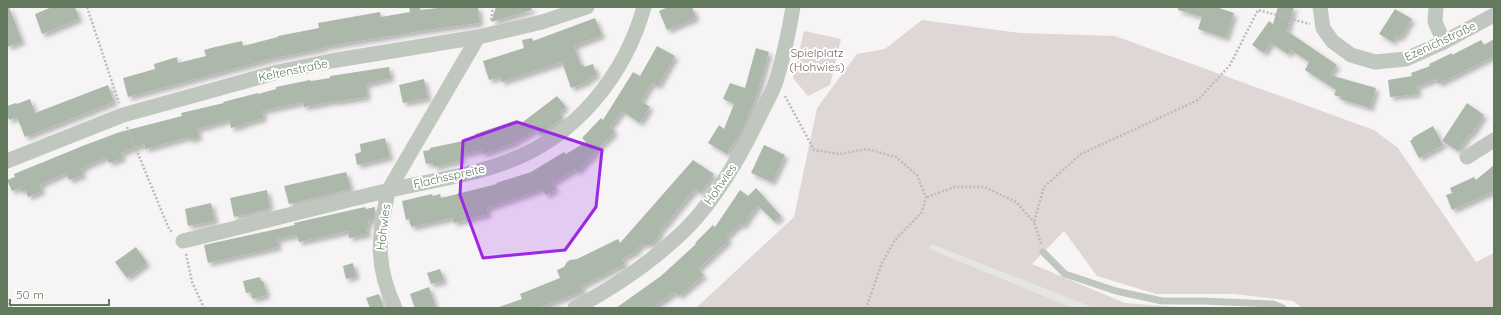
<svg xmlns="http://www.w3.org/2000/svg" width="1501" height="315" viewBox="0 0 1501 315" font-family="Quicksand,sans-serif">
<style>
.built{fill:#e5e6e4}
.green{fill:#dfd6d6}
.building{fill:#acb8a9;filter:url(#shadow)}
.lines{fill:none;stroke-linecap:round;stroke-linejoin:round}
.path{stroke:#b8bdb6;stroke-width:2.5;stroke-dasharray:2 2;stroke-linecap:butt}
.lane{stroke:#c0c7be;stroke-width:7}
.street{stroke:#c0c7be;stroke-width:15}
.marked{fill:#9c28e4;fill-opacity:0.2;stroke:#9c28e4;stroke-width:3;stroke-linejoin:round}
.labels{text-anchor:middle;dominant-baseline:central;stroke-width:4;stroke-linejoin:round;paint-order:stroke}
.street-label{font-size:12px;fill:#637a5e;stroke:#fff}
.park-label{font-size:12px;fill:#7d6965;stroke:#fff}
</style>
<defs>
<filter id="shadow"><feDropShadow dx="3.5" dy="3.5" stdDeviation="2" flood-color="#0004"/></filter>
</defs>
<rect width="100%" height="100%" fill="#f7f4f6"/>
<path class="built" d="M931 244 1094 308H909Z"/>
<path class="green" d="M922 20 1020 33 1115 36 1374 130 1398 148 1476 262 1494 253V308H1302L1293 301 1235 294H1156L1097 276 1064 231 1032 264 1125 303 1189 308H1094L931 244 929 249 1073 308H696L794 217 817 108 857 54 885 49Z
M804 31 841 39 830 85 808 96 793 78Z"/>
<path class="building" d="M7 7H9L22 41 7 47Z
M52 7H75L79 19 42 34 35 14Z
M409 7H420V10L447 7H478L480 23 420 31 323 47 324 48 270 59 128 97 123 78 155 69 154 64 177 57 178 63 206 56 204 50 215 47 242 41 243 46 278 37V36L319 28 318 23 380 12 381 17 410 12Z
M496 7H531L532 10 491 22Z
M668 7H692L696 18 667 30 659 11Z
M1178 7H1216L1234 13 1226 38 1198 29 1202 17 1178 10Z
M1278 7H1294L1287 31 1337 65 1330 75 1376 88 1370 108 1340 99 1341 97 1334 95 1336 90 1305 70 1309 62 1291 50 1288 54 1271 43 1264 53 1252 45 1269 21 1273 24Z
M1395 9 1412 19 1400 38 1396 36 1393 42 1379 34Z
M595 18 602 35 574 46 581 65 583 64 584 67 593 64 597 75 588 79 589 81 571 88 562 62 501 82 500 77 489 80 483 61 524 48 522 40 532 38 533 41Z
M1494 39V56L1438 84 1436 79 1417 86 1418 94 1390 97 1388 80 1412 76 1411 73 1430 66 1429 64 1452 53V55L1481 40 1484 45Z
M657 46 675 56 658 86 652 83 641 101 650 107 640 123 622 111 610 127 615 132 595 151 596 152 577 172 575 169 552 183 556 189 546 195 542 189 487 208 488 214 454 223 452 218 411 227 409 219 406 220 402 201 432 194 433 196 440 194 441 198 497 184 496 183 531 172 564 152 566 154 586 142 582 138 601 118 603 120 633 72 640 76Z
M756 48 769 52 757 94 744 127 727 154 708 143 719 125 724 129 734 104 723 99 730 83 745 88Z
M389 67 391 78 366 84 367 97 334 102V101L304 107 303 102 262 111 264 118 243 124V125L231 128 229 120 197 129 199 137 189 140 188 137 145 149 144 144 121 153 123 158 109 163 107 157 85 166 86 167 81 169 83 175 69 180 66 173 45 182 40 185 42 191 28 197 26 190 21 192 20 188 12 191 7 180 15 177 14 174 85 145 120 132 182 116 181 113 224 103 223 102 258 93V94L276 89V87L310 80 311 81 330 78V76Z
M424 79 428 98 403 103 399 85Z
M108 85 114 102 25 137 17 117 9 120 7 114V106L16 103 17 104 30 99 35 113Z
M557 96 566 107 559 112 563 118 540 135 536 130 516 141V142L483 154 481 150 460 155 462 160 434 167 433 163 426 164 423 151 430 150V148L477 138 475 134 517 120 519 125Z
M1467 103 1484 115 1471 135 1470 133 1458 151 1442 141Z
M1433 126 1443 145 1419 158 1410 141 1413 139 1412 138Z
M385 138 390 157 357 165 355 154 361 152 360 144Z
M764 145 785 155 772 182 751 173Z
M693 160 714 174 700 193 695 189 659 232 661 233 652 244H642L635 252 622 259 625 264 581 286 583 291 538 308H500L499 307 522 299 520 294 560 278 557 270 564 267 567 262 570 260 577 259 618 239 620 243Z
M1494 165V191L1452 210 1446 195 1452 193 1450 188 1474 177 1476 180Z
M346 172 351 189 289 204 284 186Z
M756 188 781 216 775 222 757 205 743 226 740 224 726 237 729 240 698 269 704 275 679 296 675 292 652 308H616L661 276 696 244 695 243 713 225 715 227 740 190 748 196Z
M267 190 270 208 234 217 230 198Z
M211 203 215 221 188 226 185 209Z
M365 207 366 209 375 207V210L374 220 368 221 369 226H366L368 234 349 238 348 231 299 242 297 235 277 239 278 247 208 263 204 245 295 225 294 223Z
M136 247 147 263 127 278 115 262Z
M353 263 356 276 346 279 343 266Z
M440 269 444 281 431 284 427 273Z
M260 277 261 281H263L267 295 252 299 251 292 246 293 243 281Z
M429 287 436 308H415L410 294Z
M379 294 384 308H370L366 298Z"/>
<g class="lines">
<path class="path" d="M87 7 119 103
M491 20 493 7
M785 96 814 150 839 154 867 149 896 157 917 175 926 197 922 212 895 240 882 263 866 308
M127 127 169 229 172 232
M927 197 955 187H984L1016 202 1034 222
M1041 244 1034 222 1044 187 1081 154 1198 100 1230 65 1258 10 1310 24
M186 254 192 282 204 308
M7 299 11 308"/>
<path class="lane" d="M1043 252 1065 274 1116 291 1162 301H1203L1273 304 1283 308"/>
<path class="street" d="M1320 7 1323 28 1332 41 1351 55 1375 62 1406 59 1444 42 1494 15
M1436 7 1435 22 1444 42
M1467 157 1494 140
M7 161 123 115 278 72 331 61 478 37 542 22 587 7
M183 241C250 225 318 207 386 191 427 181 470 176 509 161 576 136 625 75 644 7
M395 308C374 262 379 238 388 191L478 37
M575 308C611 289 643 268 673 241 711 209 741 156 762 111 767 101 774 90 777 78 784 55 789 31 793 7"/>
</g>
<path class="marked" d="M517 122 602 150 596 207 565 250 483 258 460 195 463 141Z"/>
<g class="labels">
<g class="street-label">
<text transform="translate(1440 41) rotate(-25)">Ezenichstraße</text>
<text transform="translate(293 70) rotate(-12)">Keltenstraße</text>
<text transform="translate(449 176) rotate(-13)">Flachsspreite</text>
<text transform="translate(720 184) rotate(-55)">Hohwies</text>
<text transform="translate(383 227) rotate(-83)">Hohwies</text>
</g>
<g class="park-label">
<text x="817" y="52">Spielplatz<tspan x="817" dy="14">(Hohwies)</tspan></text>
</g>
</g>
<rect width="1501" height="315" fill="none" stroke="#637a5e" stroke-width="16"/>
<path d="M10 299v6h99v-6" fill="none" stroke="#637a5e" stroke-width="2"/>
<text x="16" y="299" font-size="12" fill="#637a5e" stroke="#ffffff" stroke-width="3" paint-order="stroke">50 m</text>
</svg>
